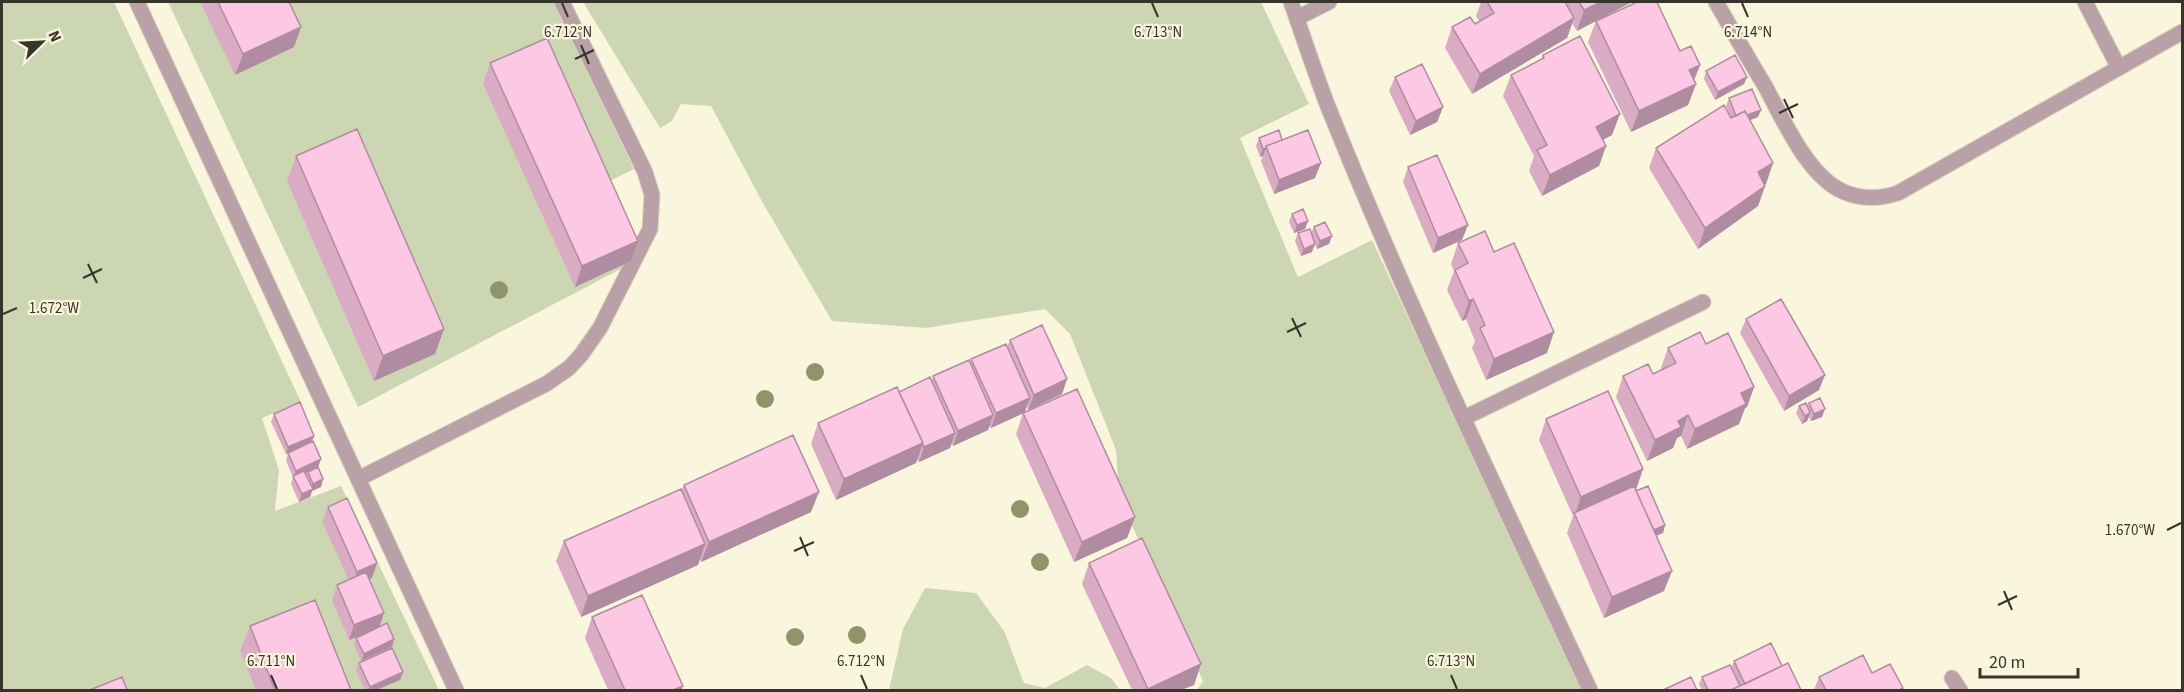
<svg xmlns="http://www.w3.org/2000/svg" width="2184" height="692" viewBox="0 0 2184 692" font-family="'Source Sans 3',sans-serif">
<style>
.green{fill:#cdd6b3}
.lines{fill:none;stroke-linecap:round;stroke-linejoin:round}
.service-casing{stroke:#d6d3bd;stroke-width:17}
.minor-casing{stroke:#d6d3bd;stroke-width:17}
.service{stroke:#baa1a7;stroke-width:15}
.minor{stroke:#baa1a7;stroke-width:15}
.tree{fill:#909469}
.wall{fill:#d9acc4}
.shaded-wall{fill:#b08ca0}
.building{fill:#fcc8e4;stroke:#b08ca0;stroke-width:1.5}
.ticks{fill:none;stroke:#36342b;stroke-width:2}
.ticks-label{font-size:15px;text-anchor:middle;fill:#36342b;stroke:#f9f6dd;stroke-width:4.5;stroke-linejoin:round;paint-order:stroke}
</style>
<rect width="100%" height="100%" fill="#f9f6dd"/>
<path class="green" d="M2 2H114L301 402 262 418 279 470 275 511 341 486 439 690H2Z
M168 2H553L634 169 604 184 630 264 358 407Z
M583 2H1261L1309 104 1240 138 1298 277 1372 240 1581 690H1197L1203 681 1119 497 1116 450 1070 334 1045 309 926 328 832 321 764 205 711 106 681 104 672 121 660 128Z
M925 588 976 593 1004 631 1024 683 1045 688 1087 665 1111 678 1120 690H889L903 629Z"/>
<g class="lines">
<defs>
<path id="service" d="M137 2 456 690
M358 479 546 384 569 368 581 355 600 328 650 229 652 195 645 172 562 2"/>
<path id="minor" d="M1291 2C1303 36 1314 70 1327 104 1406 303 1500 496 1590 690
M1716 2C1732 30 1748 58 1765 86 1783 119 1808 177 1844 192 1863 200 1880 199 1898 193L2182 32
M2085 2 2119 68
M1297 18 1329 2
M1464 418 1703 302
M1952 678 1960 690"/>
</defs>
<use href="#service" class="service-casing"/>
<use href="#minor" class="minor-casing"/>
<use href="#service" class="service"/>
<use href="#minor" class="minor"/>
</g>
<g class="tree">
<circle cx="499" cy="290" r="9"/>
<circle cx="815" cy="372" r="9"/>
<circle cx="765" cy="399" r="9"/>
<circle cx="1020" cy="509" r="9"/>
<circle cx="1040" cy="562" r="9"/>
<circle cx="857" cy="635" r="9"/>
<circle cx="795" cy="637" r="9"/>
</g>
<path class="wall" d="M200 2H289L301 27 294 47 235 75Z
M1481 2H1632L1577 31 1572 23 1567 38 1472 94 1445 48 1452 27 1475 24 1480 22 1476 16Z
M1596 21 1680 51 1700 65 1694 80 1696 84 1688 105 1631 132 1588 42Z
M1543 55 1612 135 1603 140 1606 146 1599 166 1542 196 1529 171 1534 156 1503 96 1511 75 1541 59Z
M490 63 638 241 631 261 575 287 483 84Z
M1706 71 1747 77 1744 84 1715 100 1704 79Z
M1395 77 1443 107 1437 122 1410 135 1389 91Z
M1729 98 1758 117 1750 120 1773 163 1765 185V186L1758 206 1698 249 1649 168 1656 148 1731 118 1726 106Z
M1259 138 1282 140 1315 178 1274 194 1261 161 1263 156 1260 157 1256 146Z
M296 156 444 329 435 354 374 381 287 181Z
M1408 167 1462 240 1433 253 1403 182Z
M1292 214 1308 221 1305 229 1294 233 1289 222Z
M1314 227 1329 244 1317 249 1314 242 1312 252 1301 256 1295 241 1298 233H1311Z
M1458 243 1494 252 1547 353 1486 380 1472 348 1475 341 1466 319 1462 321 1447 290 1454 271 1451 264Z
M1746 319 1819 390 1784 411 1740 333Z
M1010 340 1067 379 1062 394 1028 410 1027 406 1025 412 1135 517 1127 538 1074 562 1016 434 1023 413 991 428 990 426 988 430 953 446 952 443 950 448 919 462 917 459 916 463 836 500 811 444 818 423 899 392 932 381 933 376 970 363 971 359 1007 347Z
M1706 344 1754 387 1747 407 1745 408 1739 424 1687 449 1681 436 1677 438 1673 448 1647 461 1616 397 1623 376 1653 374 1661 370V368L1668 348Z
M1809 403 1822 417 1811 421 1809 417 1807 421 1802 424 1796 413 1799 406H1807Z
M274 414 314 436 312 441 321 459 318 467 323 479 321 487 312 491 310 497 299 502 291 484 293 477 286 461 288 453 286 454 271 422Z
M1546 419 1636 489 1665 525 1663 533 1656 535 1664 591 1604 618 1567 533 1573 516 1539 440Z
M684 485 811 512 701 562 700 559 698 565 581 617 556 561 564 541 681 491Z
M328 507 372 578 369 579 384 613 379 627 394 639 392 647 361 661 354 645 356 638 367 632 349 640 332 600 337 585 349 580 322 522Z
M1089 563 1201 664 1194 685 1181 690H1132L1082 584Z
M592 617 683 686 681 690H608L585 638Z
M250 626 351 690H256L240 651Z
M1734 661 1782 666 1801 690H1702L1699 684 1702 677 1731 668Z
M359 663 403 672 400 680 376 690H365L356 671Z
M1872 673 1902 690H1814L1819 677Z"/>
<path class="shaded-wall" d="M1601 2H1632L1577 31 1584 10Z
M1574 18 1567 38 1472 94 1480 74Z
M301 27 294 47 235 75 243 54Z
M1700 65 1692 85 1689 70Z
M1747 77 1744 84 1715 100 1718 92Z
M1696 84 1688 105 1631 132 1639 111Z
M1443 107 1437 122 1410 135 1416 121Z
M1761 110 1758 117 1735 126 1738 119Z
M1620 114 1612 135 1589 147 1596 127Z
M1606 146 1599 166 1542 196 1550 175Z
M1266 148 1263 156 1260 157 1263 149Z
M1321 163 1315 178 1274 194 1279 180Z
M1773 163 1766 184 1751 193 1758 172Z
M1765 186 1758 206 1698 249 1705 228Z
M1308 221 1305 229 1294 233 1297 225Z
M1468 225 1462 240 1433 253 1438 238Z
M1332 236 1329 244 1317 249 1320 241Z
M638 241 631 261 575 287 582 266Z
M1315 244 1312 252 1301 256 1304 249Z
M1473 299 1466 319 1462 321 1469 301Z
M444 329 435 354 374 381 383 356Z
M1554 332 1547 353 1486 380 1494 359Z
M1825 375 1819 390 1784 411 1789 396Z
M1067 379 1062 394 1028 410 1034 395Z
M1754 387 1747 407 1745 408 1739 424 1687 449 1695 429 1741 393Z
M1030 398 1024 413 991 428 996 413Z
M1825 409 1822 417 1811 421 1814 414Z
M1810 413 1807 421 1802 424 1805 416Z
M993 415 988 430 953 446 958 431Z
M1688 415 1681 436 1677 438 1673 448 1647 461 1655 440 1678 421Z
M955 433 950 448 919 462 924 447Z
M314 436 311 443 286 454 288 447Z
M923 443 916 463 836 500 844 479Z
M321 459 318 467 293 479 296 471Z
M1643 469 1636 490 1575 515 1581 497Z
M323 479 321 487 312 491 310 497 299 502 302 494 311 490 313 484Z
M819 492 811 512 701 562 709 542Z
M1135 517 1127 538 1074 562 1082 542Z
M1665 525 1663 533 1649 539 1652 531Z
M705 544 698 565 581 617 588 596Z
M377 563 372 578 352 586 357 572Z
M1672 571 1664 591 1604 618 1612 597Z
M384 613 379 628 349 640 354 625Z
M394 639 392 647 361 661 364 654Z
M1201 664 1194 685 1181 690H1148V689Z
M403 672 400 680 376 690H368L370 687Z
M683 686 681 690H673Z"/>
<path class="building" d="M218 2H289L301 27 243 54Z
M1487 2H1565L1574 18 1480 74 1452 27 1470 17 1475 24 1494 13Z
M1579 2H1601L1584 10Z
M1637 2H1657L1680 51 1691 46 1700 65 1689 70 1696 84 1639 111 1596 21Z
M1580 36 1620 114 1596 127 1606 146 1550 175 1537 150 1547 145 1511 75 1544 58 1543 55Z
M547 38 638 241 582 266 490 63Z
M1735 55 1747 77 1718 92 1706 71Z
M1422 64 1443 107 1416 121 1395 77Z
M1752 89 1761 110 1747 115 1745 111 1736 116 1729 98Z
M1724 105 1731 118 1745 111 1773 163 1758 172 1765 186 1705 228 1656 148Z
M357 129 444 329 383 356 296 156Z
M1279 130 1282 140 1266 146V148L1263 149 1259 138Z
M1308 130 1321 163 1279 180 1266 146Z
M1437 155 1468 225 1438 238 1408 167Z
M1303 209 1308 221 1297 225 1292 214Z
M1325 222 1332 236 1320 241 1314 227Z
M1310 229 1315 244 1304 249 1298 233Z
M1485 231 1494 252 1514 243 1554 332 1494 359 1480 328 1485 325 1473 299 1469 301 1455 270 1468 263 1458 243Z
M1781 299 1825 375 1789 396 1746 319Z
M1042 325 1067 379 1034 395 1010 340Z
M1700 332 1706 344 1728 333 1754 387 1741 393 1746 404 1695 429 1688 415 1678 421 1681 427 1655 440 1623 376 1648 364 1653 374 1676 363 1668 348Z
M1006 344 1030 398 996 413 971 359Z
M969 360 993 415 958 431 933 376Z
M930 377 955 433 924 447 922 443H923L899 392Z
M897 387 923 443 844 479 818 423Z
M1077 389 1135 517 1082 542 1023 413Z
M1608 391 1643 469 1581 497 1546 419Z
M1820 398 1825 409 1814 414 1809 403Z
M300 402 314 436 288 447 274 414Z
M1806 403 1810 413 1805 416 1799 406Z
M793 435 819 492 709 542 684 485Z
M313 441 321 459 296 471 288 453Z
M318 467 323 479 313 484 308 472Z
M304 471 313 489 302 494 293 476Z
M1634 486 1672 571 1612 597 1574 513Z
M1648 486 1665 525 1654 530 1636 491Z
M681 489 705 544 588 596 564 541Z
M347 498 377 563 357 572 328 507Z
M1142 538 1201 664 1148 689 1089 563Z
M366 572 384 613 354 625 337 585Z
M642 595 683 686 673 690H625L592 617Z
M315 600 351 690H275L250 626Z
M387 623 394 639 364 654 356 638Z
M1771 643 1782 666 1745 684 1734 661Z
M392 648 403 672 370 687 359 663Z
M1863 655 1872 673 1890 664 1903 688 1899 690H1826L1819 677Z
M1788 663 1801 690H1731Z
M1730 665 1740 686 1731 690H1708L1702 677Z
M122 677 127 690H90Z
M1691 677 1697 690H1663Z"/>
<path class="ticks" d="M562 3 568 17M1152 3 1158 17M1742 3 1748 17M581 45 589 64M575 59 594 50M1784 99 1793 118M1779 113 1798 104M88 264 97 283M83 278 102 269M3 314 17 308M1292 318 1301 337M1287 332 1306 323M2167 530 2181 523M800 537 808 556M794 551 814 542M2004 591 2012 610M1998 605 2017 596M271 675 277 689M861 675 867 689M1451 675 1457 689"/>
<g class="ticks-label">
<text x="568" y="37">6.712°N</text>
<text x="1158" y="37">6.713°N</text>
<text x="1748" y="37">6.714°N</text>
<text x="54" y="313">1.672°W</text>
<text x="2130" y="535">1.670°W</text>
<text x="271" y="666">6.711°N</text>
<text x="861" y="666">6.712°N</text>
<text x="1451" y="666">6.713°N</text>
</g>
<rect width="2184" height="692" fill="none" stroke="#36342b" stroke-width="6"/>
<g transform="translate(42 42) rotate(66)" stroke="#f9f6dd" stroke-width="4.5" paint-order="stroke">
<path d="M0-4.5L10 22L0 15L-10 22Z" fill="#36342b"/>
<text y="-9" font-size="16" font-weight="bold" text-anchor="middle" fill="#36342b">N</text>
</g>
<path d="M1980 668v9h98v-9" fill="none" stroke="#36342b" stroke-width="3"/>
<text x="1989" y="668" font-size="18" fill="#36342b" stroke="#f9f6dd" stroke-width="4.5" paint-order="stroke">20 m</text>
</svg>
